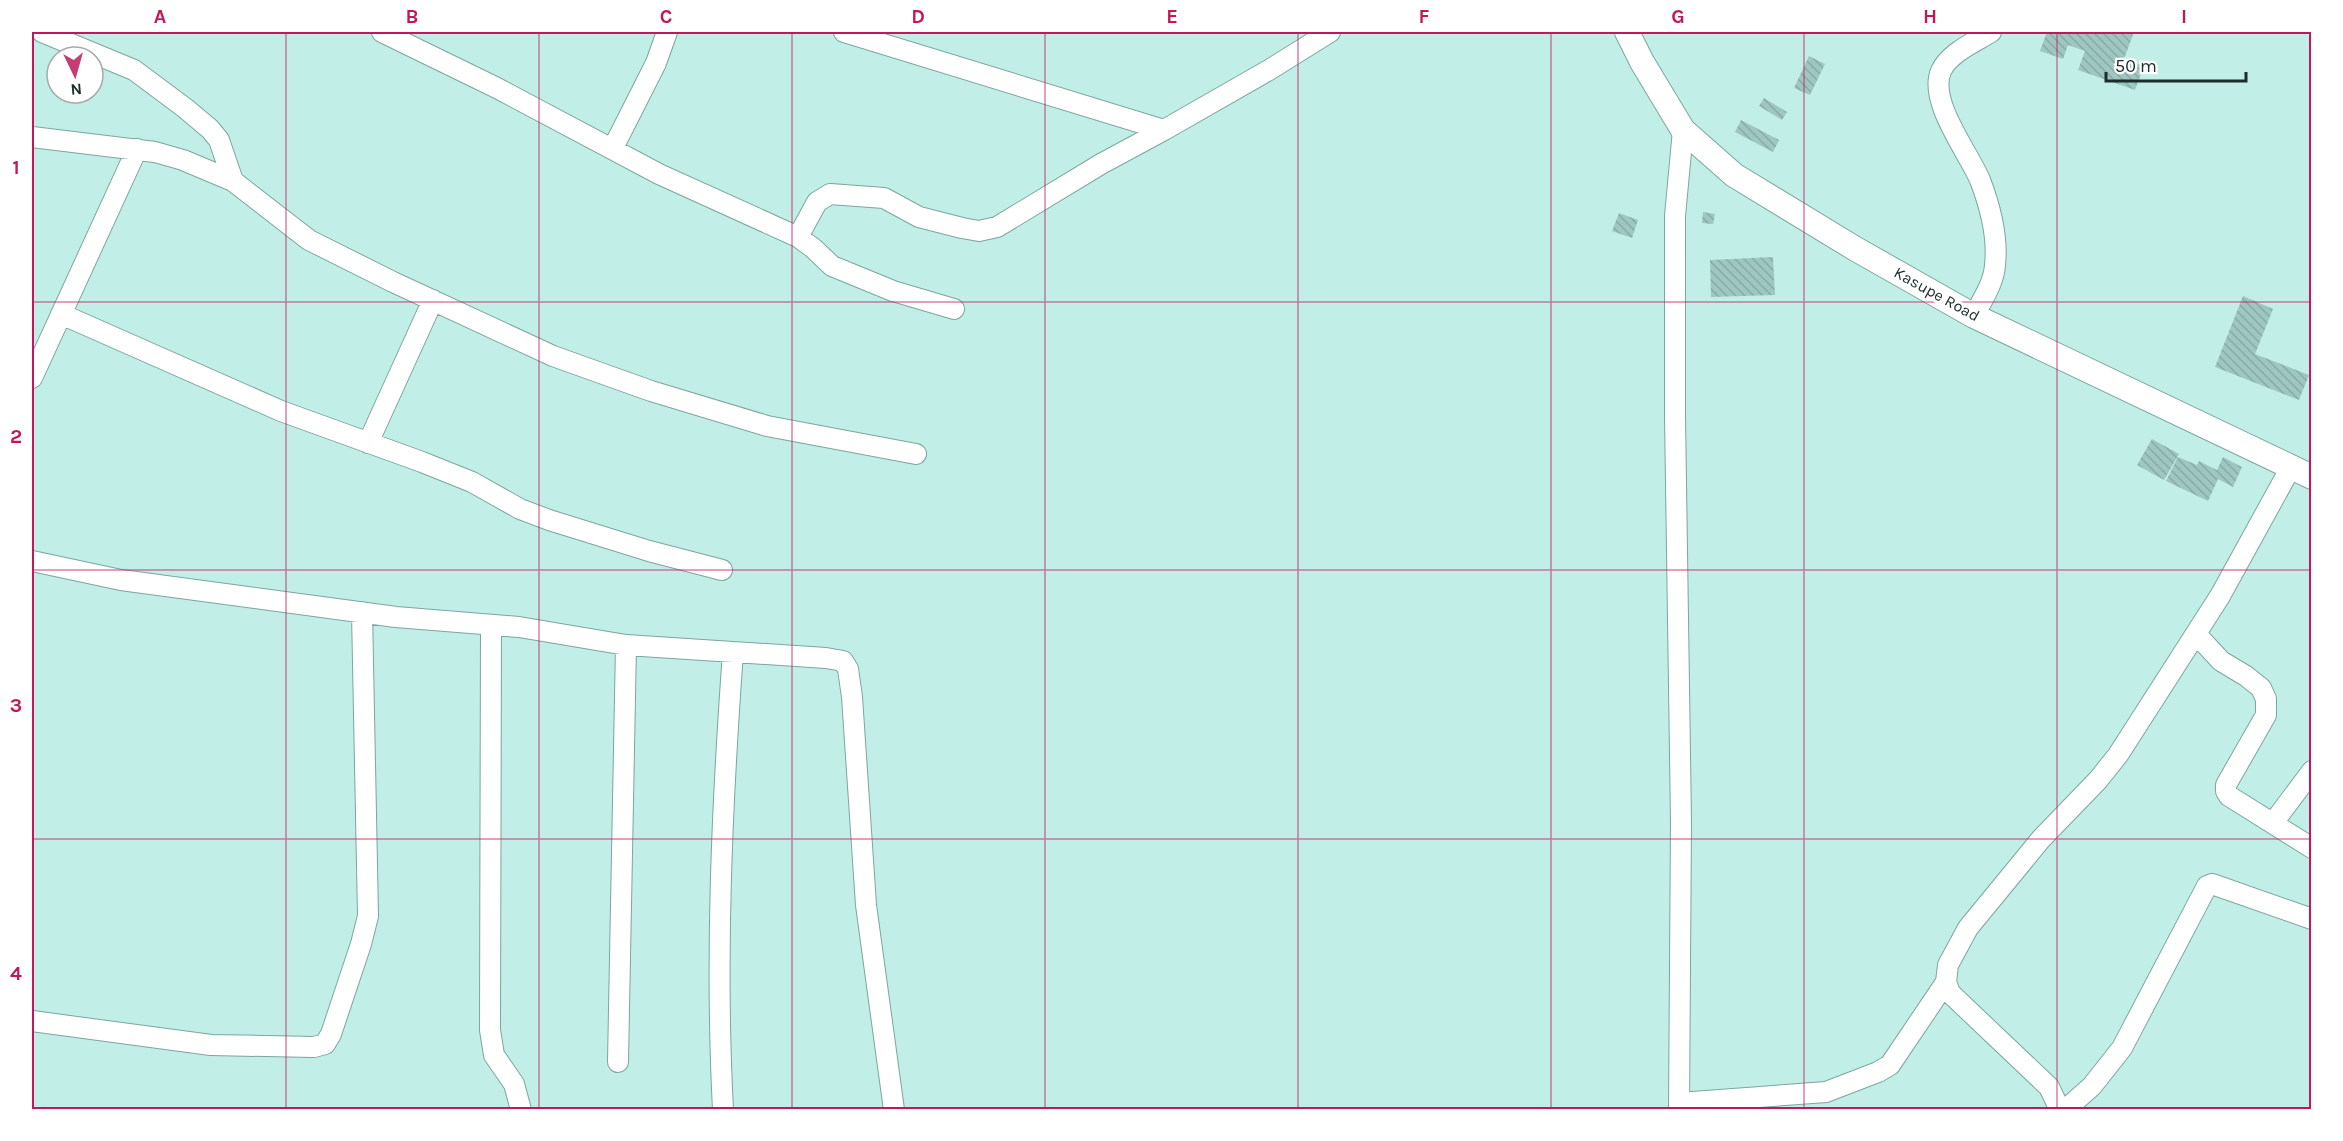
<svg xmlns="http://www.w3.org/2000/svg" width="2343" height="1141" viewBox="0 0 2343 1141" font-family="Karla,sans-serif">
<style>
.building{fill:url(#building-back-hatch)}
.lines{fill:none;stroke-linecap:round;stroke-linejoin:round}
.minor-casing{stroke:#7ca6a0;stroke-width:22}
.tertiary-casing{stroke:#7ca6a0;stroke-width:26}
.minor{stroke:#fff;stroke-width:20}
.tertiary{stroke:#fff;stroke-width:24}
.grid{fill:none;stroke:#c2185b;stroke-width:1.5;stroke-opacity:0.55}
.labels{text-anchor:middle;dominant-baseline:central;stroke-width:6;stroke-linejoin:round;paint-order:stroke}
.street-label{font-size:16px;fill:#1c2d2b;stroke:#fff}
.neatline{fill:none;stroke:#c2185b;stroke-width:2}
.grid-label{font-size:20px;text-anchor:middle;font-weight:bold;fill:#c2185b}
</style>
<defs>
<pattern id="building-back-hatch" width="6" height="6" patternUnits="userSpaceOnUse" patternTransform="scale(1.5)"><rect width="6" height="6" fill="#9fc7c1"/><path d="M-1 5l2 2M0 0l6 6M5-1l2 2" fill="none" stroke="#88aba6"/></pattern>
</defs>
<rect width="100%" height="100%" fill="#c1eee7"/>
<path class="building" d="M2047 32H2134L2124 59 2144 66 2135 90 2078 70 2085 51 2068 45 2063 59 2040 51Z
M1809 56 1825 64 1810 95 1794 88Z
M1764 98 1787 112 1782 120 1759 106Z
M1741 120 1779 140 1773 152 1735 132Z
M1703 212 1715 214 1713 224 1702 223Z
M1619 213 1638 220 1632 238 1612 231Z
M1773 257 1775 295 1711 297 1710 260Z
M2243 296 2273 309 2255 354 2309 375 2299 400 2215 367Z
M2152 439 2179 454 2164 480 2137 465Z
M2178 457 2197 465 2199 461 2217 470 2223 457 2242 467 2233 487 2218 479 2208 501 2166 481Z"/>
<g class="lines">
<defs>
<path id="minor" d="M42 32 134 70 185 108 210 129 219 140 233 181
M382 32 497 88 659 174 798 237 813 248 832 266 893 291 954 309
M844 32 1164 130
M32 137 155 152 183 160 233 181 309 240 393 282 553 356 651 391 767 426 916 454
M613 148 656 63 667 32
M798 237 817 202 830 194 884 198 919 217 962 228 979 231 997 227 1101 164 1164 130 1269 70 1330 32
M61 314 281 411 422 462 472 482 520 509 549 520 649 551 722 570
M1974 316C1982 300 1994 283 1995 265 1998 238 1990 206 1980 180 1968 152 1928 101 1941 71 1949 53 1975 42 1991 32
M32 378 137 149
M368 443 433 300
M32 561 121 580 396 617 519 627 626 645 826 658 843 661 848 669 852 697 866 905 894 1110
M491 626 490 1030 494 1055 514 1084 521 1110
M2196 634 2221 661 2246 676 2261 688 2266 699V715L2226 785V791L2229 796 2312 848
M2273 823 2312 771
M32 1021 211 1045 314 1047 325 1044 331 1034 361 944 368 916 362 612
M618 1062 626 645
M1679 1103 1826 1092 1878 1072 1890 1065 1946 982
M723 1110C715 957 722 804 733 652
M1679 1110 1681 822 1675 416V216L1683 130
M2060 1110 2049 1087 1950 993 1946 982 1948 965 1968 928 2041 839 2098 780 2118 755 2220 596 2291 467
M2065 1110 2092 1086 2122 1048 2207 886 2212 884 2312 919"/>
<path id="tertiary" d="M1627 32 1642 62 1683 130 1734 175 1854 248 1974 316 2312 477"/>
</defs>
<use href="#minor" class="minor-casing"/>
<use href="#tertiary" class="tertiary-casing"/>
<use href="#minor" class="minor"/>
<use href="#tertiary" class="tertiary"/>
</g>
<path class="grid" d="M286 32V1110M539 32V1110M792 32V1110M1045 32V1110M1298 32V1110M1551 32V1110M1804 32V1110M2057 32V1110M32 302H2312M32 570H2312M32 839H2312"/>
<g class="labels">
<g class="street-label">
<text transform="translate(1937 294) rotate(29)">Kasupe Road</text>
</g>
</g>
<rect width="2343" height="1141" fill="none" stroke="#ffffff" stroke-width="66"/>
<g transform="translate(75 75) rotate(175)"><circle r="28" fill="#ffffff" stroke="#a4abaa" stroke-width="1.5"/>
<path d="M0-4.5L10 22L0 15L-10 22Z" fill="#c63c74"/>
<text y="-9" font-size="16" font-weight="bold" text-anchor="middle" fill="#1c2d2b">N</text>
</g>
<path d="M2106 72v9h140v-9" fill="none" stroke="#1c2d2b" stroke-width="3"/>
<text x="2115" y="72" font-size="18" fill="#1c2d2b" stroke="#ffffff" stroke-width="4.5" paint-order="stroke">50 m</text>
<rect x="33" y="33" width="2277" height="1075" class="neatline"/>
<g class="grid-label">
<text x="160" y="23">A</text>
<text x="412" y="23">B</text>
<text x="666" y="23">C</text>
<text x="918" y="23">D</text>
<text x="1172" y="23">E</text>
<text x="1424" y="23">F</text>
<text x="1678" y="23">G</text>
<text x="1930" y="23">H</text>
<text x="2184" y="23">I</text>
<text x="16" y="174">1</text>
<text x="16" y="443">2</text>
<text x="16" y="712">3</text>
<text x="16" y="980">4</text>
</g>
</svg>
